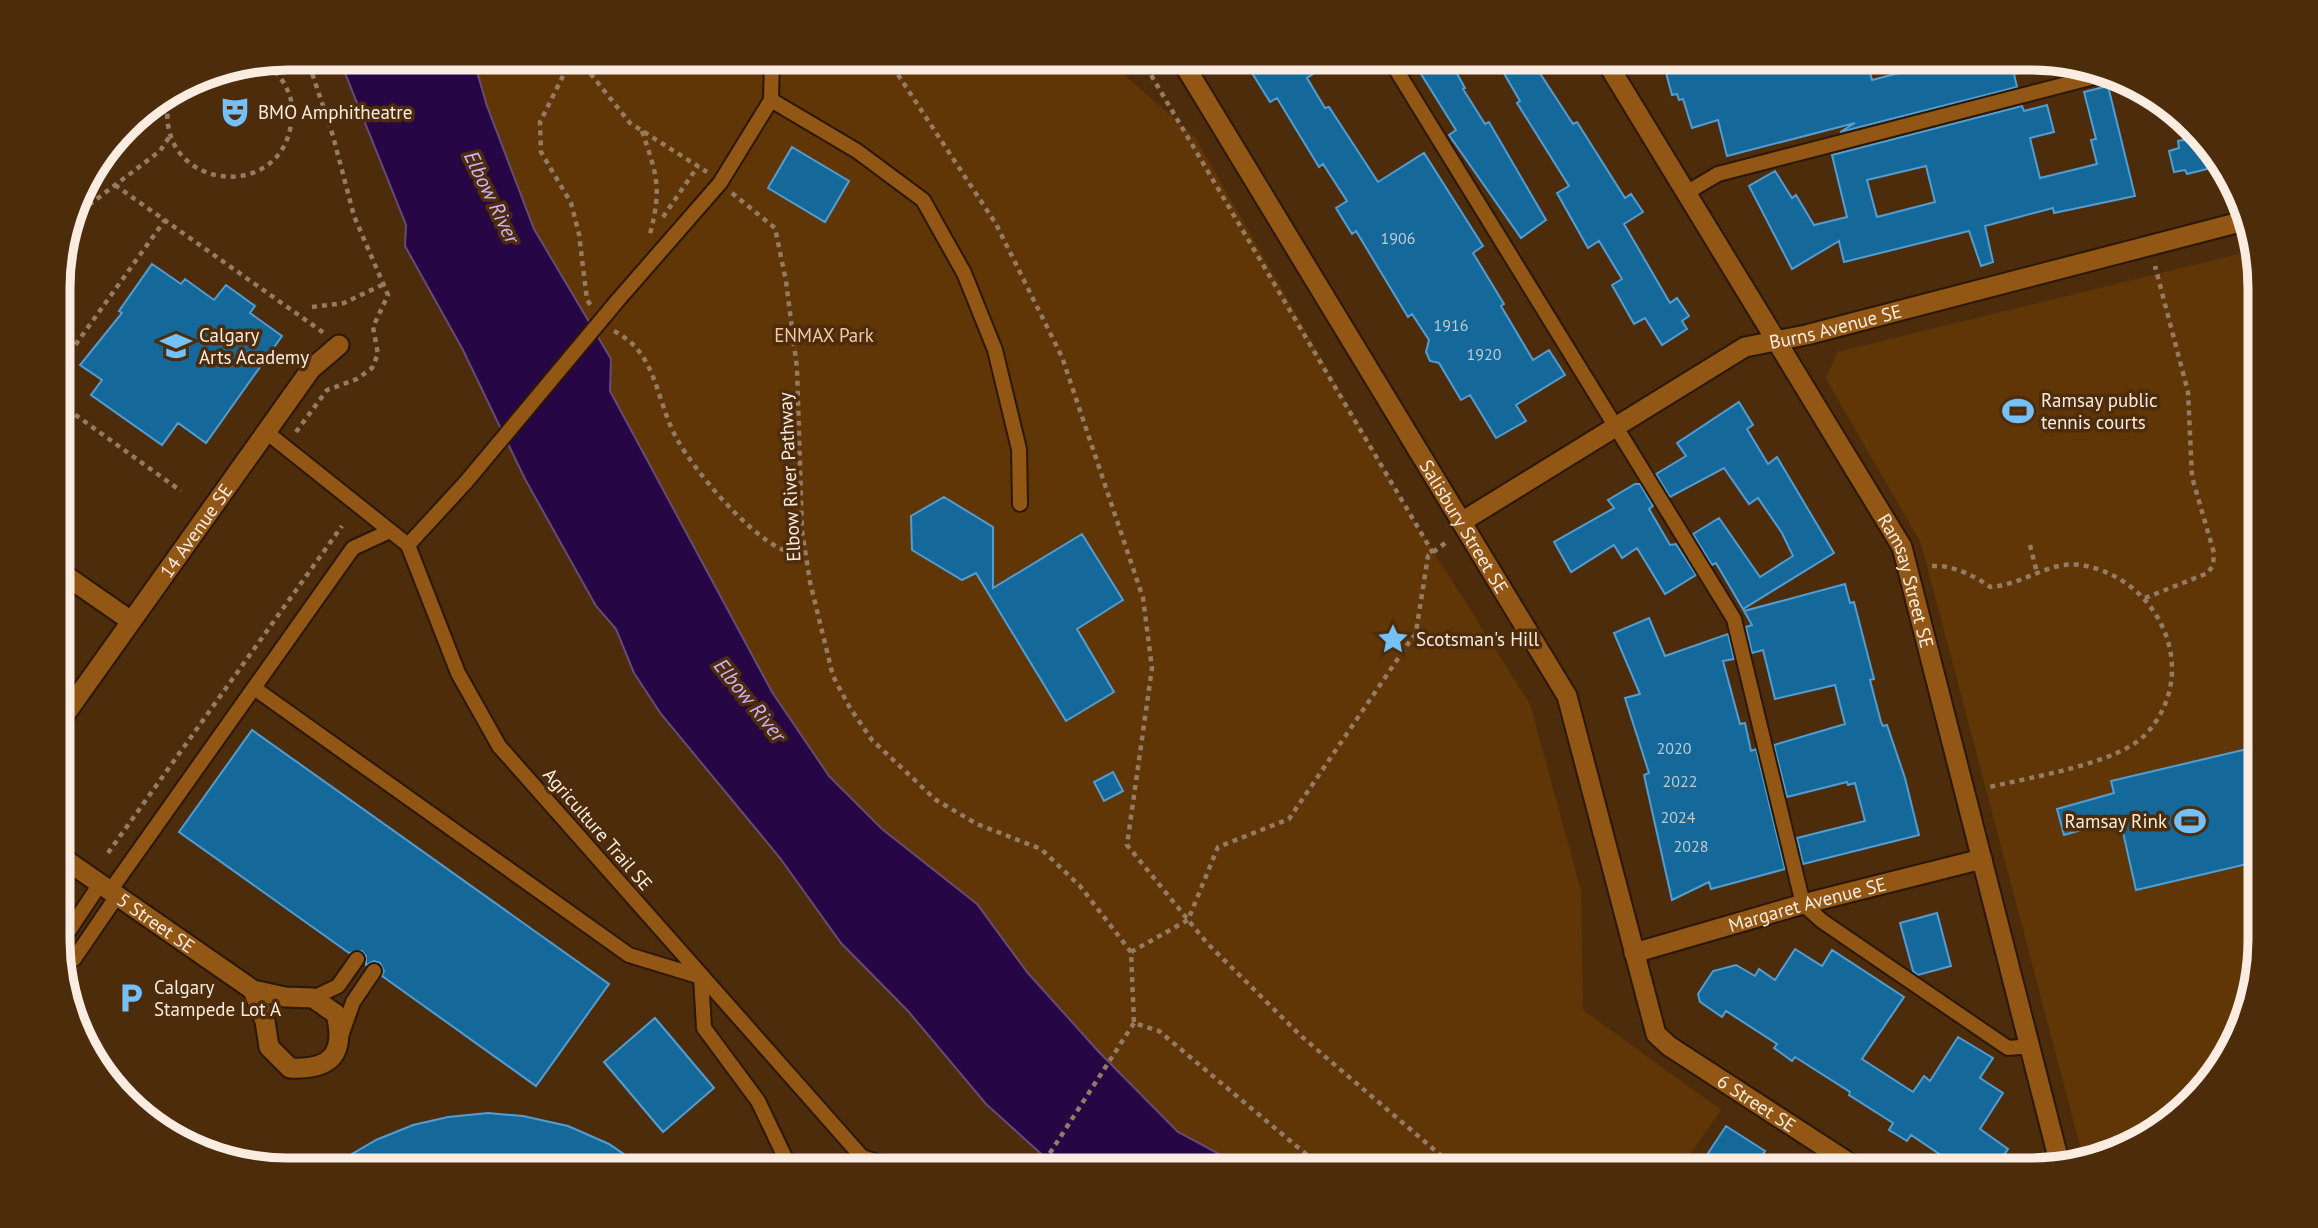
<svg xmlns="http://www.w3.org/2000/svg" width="2318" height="1228" viewBox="0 0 2318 1228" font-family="'PT Sans',sans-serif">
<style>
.green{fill:#613606}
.water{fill:#270646;stroke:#664b74;stroke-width:2}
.building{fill:#14689a;stroke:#529dd2;stroke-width:2;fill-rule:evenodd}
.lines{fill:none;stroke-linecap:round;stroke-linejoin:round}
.service-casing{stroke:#2b1705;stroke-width:18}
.minor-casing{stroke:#2b1705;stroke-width:23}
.path{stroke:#947b64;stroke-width:4.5;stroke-dasharray:5 5;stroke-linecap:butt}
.service{stroke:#925615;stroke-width:14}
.minor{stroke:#925615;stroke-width:19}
.service-bridge-casing{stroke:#2b1705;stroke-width:18;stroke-linecap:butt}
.service-bridge{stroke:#925615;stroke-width:14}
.labels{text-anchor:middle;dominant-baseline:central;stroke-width:7;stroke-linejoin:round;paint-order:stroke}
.number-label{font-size:16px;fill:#c0cbcf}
.poi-label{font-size:19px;fill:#faece1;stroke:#4d2c0c;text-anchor:start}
.street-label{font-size:19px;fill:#faece1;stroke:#4d2c0c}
.park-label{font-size:19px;fill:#f3c9a6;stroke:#4d2c0c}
.water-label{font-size:21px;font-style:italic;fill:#cdb3f9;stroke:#4d2c0c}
.rim{fill:none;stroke:#faece1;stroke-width:9}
</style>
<rect width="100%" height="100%" fill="#4d2c0c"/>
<path class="green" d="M473 58H1105L1195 137 1416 524 1530 704 1581 891 1583 1010 1721 1110 1679 1170H1249L1178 1132 1098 1051 1027 972 977 904 882 829 829 776 772 692 610 391 611 359 534 229 487 106Z
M2255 250 2258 258 2260 941 2236 1042 2158 1132 2083 1157 1921 543 1826 379 1837 352Z"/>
<path class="water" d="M339 58H473L487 106 534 229 611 359 610 391 772 692 829 776 882 829 977 904 1027 972 1098 1051 1178 1132 1249 1170H1059L986 1104 908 1011 841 943 780 858 661 714 634 673 616 629 596 606 525 479 463 350 405 246 406 225Z"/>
<path class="building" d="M1275 58H1306L1316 72 1307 78 1325 108 1329 107 1378 182 1424 153 1483 246 1473 253 1504 304 1501 306 1533 360 1549 350 1565 375 1516 405 1526 421 1496 438 1470 395 1461 400 1439 363 1430 361 1426 352 1429 340 1412 314 1408 317 1356 231 1352 234 1336 208 1347 201 1323 164 1319 167 1277 98 1270 102 1252 73Z
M1411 58H1439L1443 65 1450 61 1465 88 1463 89 1485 124 1489 122 1546 220 1521 238 1449 135 1456 130Z
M1495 58H1530L1573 124 1577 122 1625 198 1631 194 1643 212 1624 224 1670 303 1677 298 1689 316 1682 321 1687 329 1662 345 1645 318 1634 324 1612 285 1622 279 1599 241 1588 248 1557 193 1569 186 1517 103 1520 101Z
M1662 58H1866L1872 80 1926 66 1927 70 1978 58H2030L2051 63 2014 74 2017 87 1840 132 1855 123 1727 156 1718 120 1692 128 1683 99 1679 100 1677 94 1672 95Z
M2108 86 2135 196 2054 213 2053 208 1985 226 1993 262 1981 266 1969 231 1844 262 1839 241 1792 269 1749 186 1775 171 1792 198 1796 195 1814 225 1847 217 1832 155 2022 106 2024 111 2047 105 2054 132 2030 138 2040 178 2097 164 2091 140 2096 139 2084 92ZM1926 166 1935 202 1877 217 1867 180Z
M2195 137 2223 165 2187 174 2185 170 2174 172 2169 151 2179 148 2178 141Z
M792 147 849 181 825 222 768 188Z
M152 264 181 284 185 279 214 300 226 285 255 306 250 313 282 336 206 443 178 423 162 445 91 395 102 380 80 365 122 313 119 311Z
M1739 402 1753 425 1747 429 1768 464 1777 457 1834 553 1743 609 1716 563 1712 565 1693 534 1719 518 1760 577 1793 556 1782 533 1758 498 1749 504 1724 468 1670 497 1656 474 1686 456 1677 443Z
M1635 484H1640L1653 506 1649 509 1670 545 1676 544 1696 575 1665 594 1637 548 1622 558 1614 545 1571 572 1554 542 1614 508 1608 500Z
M944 497 993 527V588L1082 534 1123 600 1077 629 1114 692 1066 721 976 573 962 580 912 550 911 516Z
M1845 584 1850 603 1854 602 1868 656 1874 679 1870 680 1881 722 1883 726 1887 725 1905 778 1919 835 1803 864 1797 838 1865 821 1855 783 1848 785 1847 782 1787 797 1774 745 1845 724 1835 685 1775 699 1763 650 1752 653 1746 627 1752 625 1744 611Z
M1649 618 1665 656 1728 634 1734 659 1723 661 1740 724 1745 723 1751 751 1756 749 1785 869 1711 889 1709 882 1672 900 1644 775 1649 773 1625 698 1640 694 1614 633Z
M252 730 609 984 536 1086 382 976 384 971 380 963 374 961 366 965V956L362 951 349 953 179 832Z
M2260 746V861L2136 890 2120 819 2064 835 2057 809 2114 793 2111 781Z
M1113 772 1123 791 1104 801 1094 782Z
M1937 913 1951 966 1918 975 1913 971 1900 923Z
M1795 949 1822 966 1832 950 1904 997 1862 1059 1913 1092 1924 1076 1930 1081 1958 1037 1993 1058 1980 1078 2003 1093 1980 1129 2008 1149 1994 1170H1963L1911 1135 1907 1141 1889 1130 1893 1123 1849 1095 1850 1092 1795 1057 1792 1061 1774 1048 1777 1044 1726 1011 1722 1017 1700 1002 1698 994 1713 971 1736 965 1755 976 1759 969 1775 980Z
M655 1018 714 1088 663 1132 604 1062Z
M488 1113 523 1116 568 1126 609 1144 647 1170H325L376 1140 413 1125 448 1117Z
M1726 1126 1765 1151 1753 1170H1697Z"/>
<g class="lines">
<defs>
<path id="service" d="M1389 58 1734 619 1803 904 1822 921 2008 1048 2032 1046
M771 100 857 151 923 200 964 273 995 350 1019 449 1020 504
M1686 193 1718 174 2102 75
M618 300 720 183 771 100 772 58
M265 431 408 545
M466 482 408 545 458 673 499 746 862 1157 867 1170
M254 688 629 955 701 977 704 1028 758 1101 791 1170
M110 891 353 548 390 531
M60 944 100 884
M74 959 117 896
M313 998 338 986 357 959
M341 1036 353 1002 374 971
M220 1155 222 1152
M862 1157 902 1170"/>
<g id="minor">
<path id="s1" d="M1180 58 1567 696 1656 1034 1669 1046 1860 1170"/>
<path id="s2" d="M1604 58 1902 547 2060 1165"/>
<path id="s3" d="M1463 521 1745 347 1806 335 2244 221"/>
<path d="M59 571 131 621"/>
<path id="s4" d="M59 723 311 369 339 345"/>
<path id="s5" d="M60 856 253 990 285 997 313 998 336 1014C346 1055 330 1070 290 1068L269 1047 265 1021 253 990"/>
<path id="s6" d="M1634 953 1803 904 1982 859"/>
</g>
</defs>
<use href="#service" class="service-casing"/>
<use href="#minor" class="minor-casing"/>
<path class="path" d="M572 58 540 122 541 152 571 203 579 234 587 300 592 307
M578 58 630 123 707 172
M887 58 996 224 1062 357 1143 598 1152 668 1127 845 1207 943 1301 1036 1458 1170
M1141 58 1433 553
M170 94C146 192 291 209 292 112 293 93 280 73 264 62
M642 131C657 175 662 188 650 234
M115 185 324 333
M732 193 775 228 786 281 797 368 802 531 810 582 833 676 850 708 872 740 936 800 977 824 1041 849 1080 886 1131 952 1134 1023 1159 1031 1325 1170
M73 217 160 151 170 136
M663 217 698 166
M312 307 344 303 384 284
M614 331C658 353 655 400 677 439 695 472 746 531 779 548 786 552 797 552 805 553
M58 369 165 220
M59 403 181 491
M296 432 327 390 357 379 372 368 378 354 373 327 388 295 354 216 333 136 307 58
M2030 545 2037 573
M1932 566C1952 565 1974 575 1990 587 2023 585 2050 560 2081 565 2161 578 2203 674 2145 735 2116 764 2031 777 1990 787
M2145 598 2208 573 2213 565 2214 553 2192 477 2188 392 2155 266
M108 853 342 526
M1131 952 1188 920 1218 847 1289 819 1416 632 1428 556 1448 541
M1039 1170 1134 1023"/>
<use href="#service" class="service"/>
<use href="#minor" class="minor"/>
<defs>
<path id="service-bridge" d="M466 482 618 300"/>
</defs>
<use href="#service-bridge" class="service-bridge-casing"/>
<use href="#service-bridge" class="service-bridge"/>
</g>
<defs>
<symbol id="theatre-bare" viewBox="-9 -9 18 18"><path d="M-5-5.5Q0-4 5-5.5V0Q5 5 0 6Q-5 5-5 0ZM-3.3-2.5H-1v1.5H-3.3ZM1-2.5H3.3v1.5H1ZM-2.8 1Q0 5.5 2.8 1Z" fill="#75c0f6" stroke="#4d2c0c" stroke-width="2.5" paint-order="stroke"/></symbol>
<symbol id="school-bare" viewBox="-9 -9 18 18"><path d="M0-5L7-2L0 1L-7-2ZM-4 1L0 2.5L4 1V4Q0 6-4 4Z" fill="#75c0f6" stroke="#4d2c0c" stroke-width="2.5" paint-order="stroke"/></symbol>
<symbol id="stadium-bare" viewBox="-9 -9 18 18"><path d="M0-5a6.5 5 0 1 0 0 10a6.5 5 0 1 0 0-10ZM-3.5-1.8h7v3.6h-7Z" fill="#75c0f6" stroke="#4d2c0c" stroke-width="2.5" paint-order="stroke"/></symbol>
<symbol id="sight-bare" viewBox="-9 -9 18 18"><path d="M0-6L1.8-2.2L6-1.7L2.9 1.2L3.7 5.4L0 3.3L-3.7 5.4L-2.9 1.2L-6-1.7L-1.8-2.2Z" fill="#75c0f6" stroke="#4d2c0c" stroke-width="2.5" paint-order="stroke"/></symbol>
<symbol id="parking-bare" viewBox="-9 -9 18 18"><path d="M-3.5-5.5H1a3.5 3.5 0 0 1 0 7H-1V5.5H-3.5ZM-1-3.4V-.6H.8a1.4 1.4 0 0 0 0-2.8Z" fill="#75c0f6" stroke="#4d2c0c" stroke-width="2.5" paint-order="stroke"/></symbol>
</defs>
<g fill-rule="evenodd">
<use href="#theatre-bare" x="213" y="90" width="44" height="44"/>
<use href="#school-bare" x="154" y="324" width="44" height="44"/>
<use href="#stadium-bare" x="1996" y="389" width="44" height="44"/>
<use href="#sight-bare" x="1371" y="617" width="44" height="44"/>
<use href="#stadium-bare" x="2168" y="799" width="44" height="44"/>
<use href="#parking-bare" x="109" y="976" width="44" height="44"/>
</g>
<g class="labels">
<g class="number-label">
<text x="1398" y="238">1906</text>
<text x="1451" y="325">1916</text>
<text x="1484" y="354">1920</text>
<text x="1674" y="748">2020</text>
<text x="1680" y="781">2022</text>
<text x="1678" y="817">2024</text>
<text x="1691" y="846">2028</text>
</g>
<g class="poi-label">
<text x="258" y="112">BMO Amphitheatre</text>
<text x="199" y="335">Calgary<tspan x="199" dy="22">Arts Academy</tspan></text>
<text x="2041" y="400">Ramsay public<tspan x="2041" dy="22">tennis courts</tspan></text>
<text x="1416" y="639">Scotsman's Hill</text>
<text x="2167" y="821" text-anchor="end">Ramsay Rink</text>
<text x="154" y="987">Calgary<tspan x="154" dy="22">Stampede Lot A</tspan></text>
</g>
<g class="street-label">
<text stroke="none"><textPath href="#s3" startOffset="424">Burns Avenue SE</textPath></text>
<text transform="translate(789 477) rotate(-93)">Elbow River Pathway</text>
<text stroke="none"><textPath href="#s1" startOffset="548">Salisbury Street SE</textPath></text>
<text stroke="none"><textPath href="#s4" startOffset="236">14 Avenue SE</textPath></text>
<text stroke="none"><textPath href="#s2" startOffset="606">Ramsay Street SE</textPath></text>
<text transform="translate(598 829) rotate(49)">Agriculture Trail SE</text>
<text stroke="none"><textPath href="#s6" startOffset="180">Margaret Avenue SE</textPath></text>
<text stroke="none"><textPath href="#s5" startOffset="117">5 Street SE</textPath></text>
<text stroke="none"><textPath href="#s1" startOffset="1218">6 Street SE</textPath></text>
</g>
<g class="park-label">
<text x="824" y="335">ENMAX Park</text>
</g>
<g class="water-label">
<text transform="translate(492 197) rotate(64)">Elbow River</text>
<text transform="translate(750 700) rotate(51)">Elbow River</text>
</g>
</g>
<path d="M0 0H2318V1228H0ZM288 70H2030A218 218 0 0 1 2248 288V940A218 218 0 0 1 2030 1158H288A218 218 0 0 1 70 940V288A218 218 0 0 1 288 70Z" fill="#4d2c0c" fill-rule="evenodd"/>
<path class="rim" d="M288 70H2030A218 218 0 0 1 2248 288V940A218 218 0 0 1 2030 1158H288A218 218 0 0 1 70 940V288A218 218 0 0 1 288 70Z"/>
</svg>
